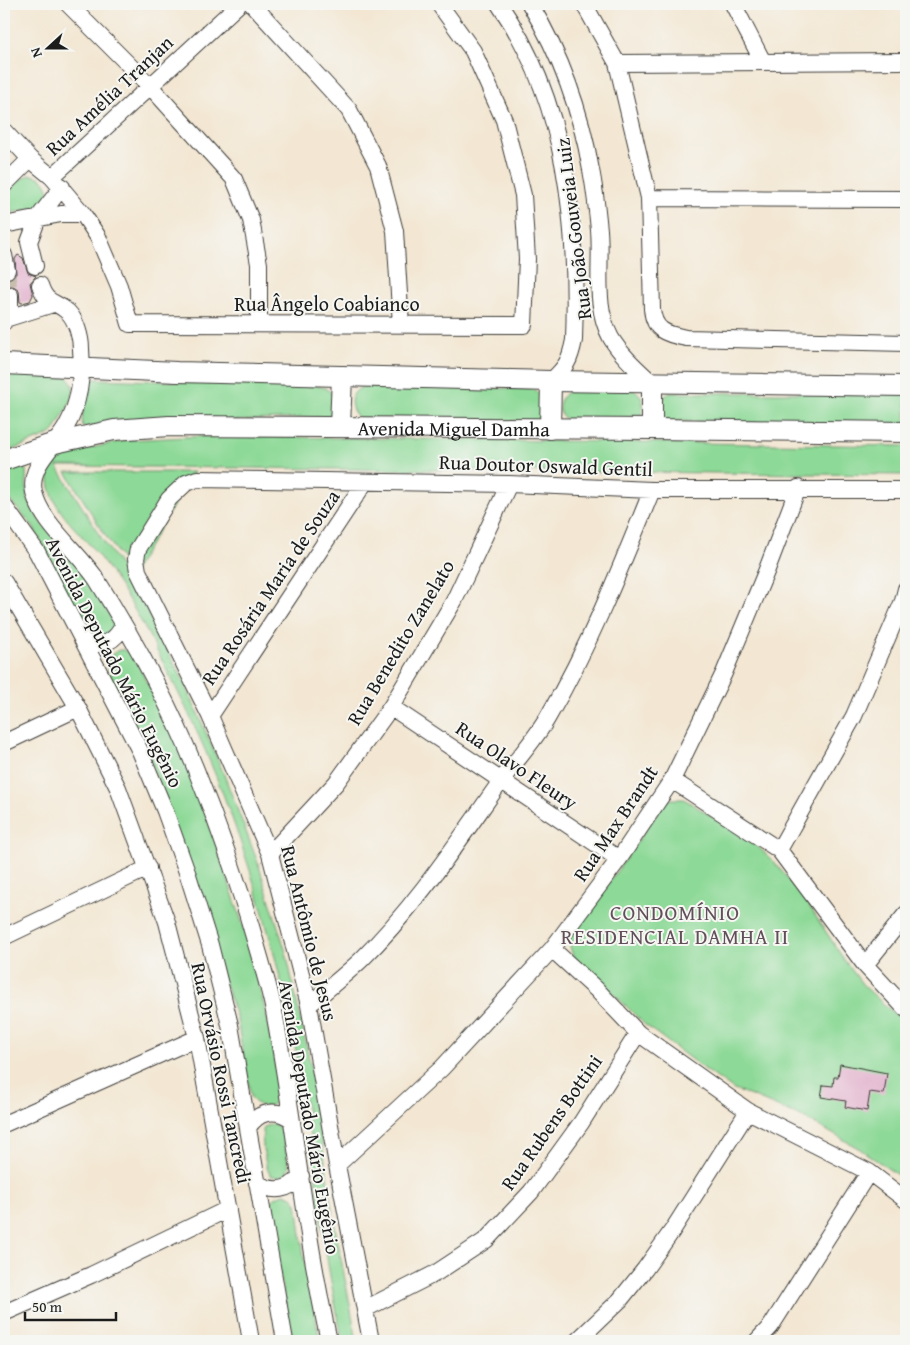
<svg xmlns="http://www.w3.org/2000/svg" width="910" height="1345" viewBox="0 0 910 1345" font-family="'Gentium Book Plus',serif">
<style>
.green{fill:#8dd997;stroke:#547a5a}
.building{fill:#e1adcb}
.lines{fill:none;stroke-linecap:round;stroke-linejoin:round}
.minor-tunnel{stroke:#c8beae;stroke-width:16;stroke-dasharray:16 8;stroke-linecap:butt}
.minor-casing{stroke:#3c3a37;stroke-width:18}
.major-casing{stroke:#3c3a37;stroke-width:22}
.minor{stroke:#fff;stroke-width:16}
.major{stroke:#fff;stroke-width:20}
.labels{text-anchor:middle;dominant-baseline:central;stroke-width:4;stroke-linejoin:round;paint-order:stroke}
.street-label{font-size:20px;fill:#1c1c1c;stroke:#f6f6f2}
.neighbourhood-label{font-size:21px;letter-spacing:1px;fill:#614f59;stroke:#f6f6f2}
</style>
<rect width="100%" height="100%" fill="#f6f6f2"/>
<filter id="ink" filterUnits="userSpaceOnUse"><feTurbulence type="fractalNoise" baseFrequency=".02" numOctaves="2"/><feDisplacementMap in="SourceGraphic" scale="10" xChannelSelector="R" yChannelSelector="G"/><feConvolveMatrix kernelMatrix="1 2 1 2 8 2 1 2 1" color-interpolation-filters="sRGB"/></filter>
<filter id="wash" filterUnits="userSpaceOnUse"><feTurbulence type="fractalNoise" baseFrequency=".0096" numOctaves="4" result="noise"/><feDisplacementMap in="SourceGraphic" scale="20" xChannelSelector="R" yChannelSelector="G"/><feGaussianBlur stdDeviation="1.12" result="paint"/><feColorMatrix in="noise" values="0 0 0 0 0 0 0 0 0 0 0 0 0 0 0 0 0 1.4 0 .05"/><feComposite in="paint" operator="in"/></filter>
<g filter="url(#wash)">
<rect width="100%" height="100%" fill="#f3e7d3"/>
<path class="green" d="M29 175C40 175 48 182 49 194L37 208 4 214V193C13 188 18 179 29 175Z
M4 370 64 374C81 386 71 403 62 417 58 425 55 432 47 436L4 453Z
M93 379 319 386 325 388 333 394 332 414 328 417 83 427C80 417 87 386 93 379Z
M364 386 533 389 541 395 542 414 535 421 359 418C347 407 349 392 364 386Z
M572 390H634C645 396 646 410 638 419L566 420C555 410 558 395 572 390Z
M668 393H906V426L668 421 662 414V400Z
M206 436 906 446V475L57 466 100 536 132 583 186 686 223 772 257 860 286 952 311 1067 333 1217 357 1341H343C336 1310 330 1278 325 1246 315 1181 309 1116 296 1051 272 927 232 798 175 686 156 649 137 610 113 576 107 567 100 558 93 549 76 528 53 511 49 482 47 467 56 459 69 453L127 440Z
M21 464 26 470 27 497 39 520 90 580 114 623V629L111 634 96 638 87 632 65 593 49 556 32 525 4 494V467Z
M66 472H194L132 574 103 532Z
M119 650H124L133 655 172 730 200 797 246 934 267 1017 280 1094C276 1109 259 1111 251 1097L237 1020 146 747 108 670C106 660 110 654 119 650Z
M672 799H684L755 844 773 861 802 895 845 961 863 985 888 1008 906 1023V1181L860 1149 806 1119 754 1097 734 1090 696 1063 644 1024 601 981 574 959 570 947 571 937 666 801Z
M272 1124 277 1125 282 1131 289 1166 286 1174 279 1177 271 1176C265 1169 260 1136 264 1127Z
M285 1194 292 1197 297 1203 304 1258 320 1341H293L278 1264 269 1209C272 1199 275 1196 285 1194Z"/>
<g id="blocks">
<path class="building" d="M18 255 23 258 28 273 36 276 30 283 33 295 30 301 22 303 20 302 19 290 15 287 10 285 4 288V279L9 280 16 274 15 259Z
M840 1064 887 1073 884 1094 870 1092 867 1111 845 1107 846 1101 821 1097 823 1085 833 1086 834 1077H838Z"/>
</g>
</g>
<g filter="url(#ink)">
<use href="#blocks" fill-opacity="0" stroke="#3c3a37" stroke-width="1"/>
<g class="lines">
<path class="minor-tunnel" d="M7 270 10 295"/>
<defs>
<path id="minor" d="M68 4 150 86 234 179 251 220 259 264V324
M252 4 349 110 378 166 395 231 401 325
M499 4C567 102 578 224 574 340 570 361 566 367 551 381
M530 4C560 54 581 112 591 170 595 189 597 210 599 230 602 266 593 305 611 338 621 355 637 369 652 383
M584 4 617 63 649 198 652 309C654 331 666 334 686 338L906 343
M733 4 763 62
M617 63 906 61
M4 131 30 159 52 177 83 214 98 237 119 286 130 324 524 325 527 259 523 195 504 120 473 51 439 4
M52 177 239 4
M4 185 30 159
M649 198 906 199
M4 225 61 214H83
M4 255 7 270
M35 266 29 242 38 218 62 187
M40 285C47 306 55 300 68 312 76 320 81 337 81 349 83 375 79 405 66 427 54 448 28 466 34 492 41 524 80 553 97 580 135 641 170 704 196 770 221 832 243 896 261 961 266 979 272 998 275 1017 295 1125 305 1234 329 1341
M5 319 53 304
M4 322 10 307V295
M4 506 37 552 140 751 165 811 188 875 210 945 230 1025 285 1341
M4 582 78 708 118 788 167 922 197 1038 251 1341
M85 642C102 648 116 641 123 625
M391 707 619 859
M210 716 365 482
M4 743 78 708
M672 780 779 850 865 965 906 1009
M779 850 854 716 903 601 906 589
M270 854 336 783 391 707 454 601 509 484
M4 937 148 868
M552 949 596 989 638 1033 748 1111 869 1172 906 1200
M865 965 906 914
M309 1005C326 990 344 976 361 960 415 907 457 843 501 781 516 760 535 740 548 717 590 645 621 567 652 490
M4 1124 197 1038
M248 1128C258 1111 276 1108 291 1119
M337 1165 442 1068 552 949 619 859 672 780 724 673 766 572 798 488
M257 1183C273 1193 289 1191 301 1176
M365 1309 436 1273 486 1240 531 1192 581 1123 638 1033
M4 1313 91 1275 228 1209
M371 1341 337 1165 309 1005 270 854 210 716 138 571 136 559 138 549 169 499 186 483 197 479 509 484 652 490H906
M577 1341 620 1300 645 1269 672 1231 748 1111
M757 1341 771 1326 869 1172"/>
<g id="major">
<path d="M4 364 177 372 551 381 906 386"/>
<path d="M340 427 342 376"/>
<path d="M550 429 551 381"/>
<path d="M652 429V383"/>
<path id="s1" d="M4 460 55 443 114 430 169 426 652 429 906 432"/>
</g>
</defs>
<use href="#minor" class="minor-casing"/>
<use href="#major" class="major-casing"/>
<use href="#minor" class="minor"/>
<use href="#major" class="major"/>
</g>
</g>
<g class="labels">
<g class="street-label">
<text transform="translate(109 95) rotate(-43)">Rua Amélia Tranjan</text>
<text transform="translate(573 229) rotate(-97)">Rua João Gouveia Luiz</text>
<text x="327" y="303">Rua Ângelo Coabianco</text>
<text stroke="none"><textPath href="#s1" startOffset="454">Avenida Miguel Damha</textPath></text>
<text transform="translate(546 465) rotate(2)">Rua Doutor Oswald Gentil</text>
<text transform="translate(270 587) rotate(-56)">Rua Rosária Maria de Souza</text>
<text transform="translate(400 642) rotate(-59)">Rua Benedito Zanelato</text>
<text transform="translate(115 662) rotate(63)">Avenida Deputado Mário Eugênio</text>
<text transform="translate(517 765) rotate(34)">Rua Olavo Fleury</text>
<text transform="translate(615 823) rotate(-56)">Rua Max Brandt</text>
<text transform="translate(310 933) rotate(76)">Rua Antômio de Jesus</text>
<text transform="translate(222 1073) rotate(78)">Rua Orvásio Rossi Tancredi</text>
<text transform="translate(310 1117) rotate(80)">Avenida Deputado Mário Eugênio</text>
<text transform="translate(551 1122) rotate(-55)">Rua Rubens Bottini</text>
</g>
<g class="neighbourhood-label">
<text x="675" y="912">CONDOMÍNIO<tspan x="675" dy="24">RESIDENCIAL DAMHA II</tspan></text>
</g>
</g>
<rect width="910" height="1345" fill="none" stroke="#f6f6f2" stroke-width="20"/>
<g transform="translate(48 48) rotate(249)" stroke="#f6f6f2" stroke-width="4" paint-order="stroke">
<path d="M0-4L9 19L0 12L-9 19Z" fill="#1c1c1c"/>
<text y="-8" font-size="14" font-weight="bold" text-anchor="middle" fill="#1c1c1c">N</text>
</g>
<path d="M25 1312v8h91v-8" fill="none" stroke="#1c1c1c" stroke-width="2.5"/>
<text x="32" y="1312" font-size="15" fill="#1c1c1c" stroke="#f6f6f2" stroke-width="4" paint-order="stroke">50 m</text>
</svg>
